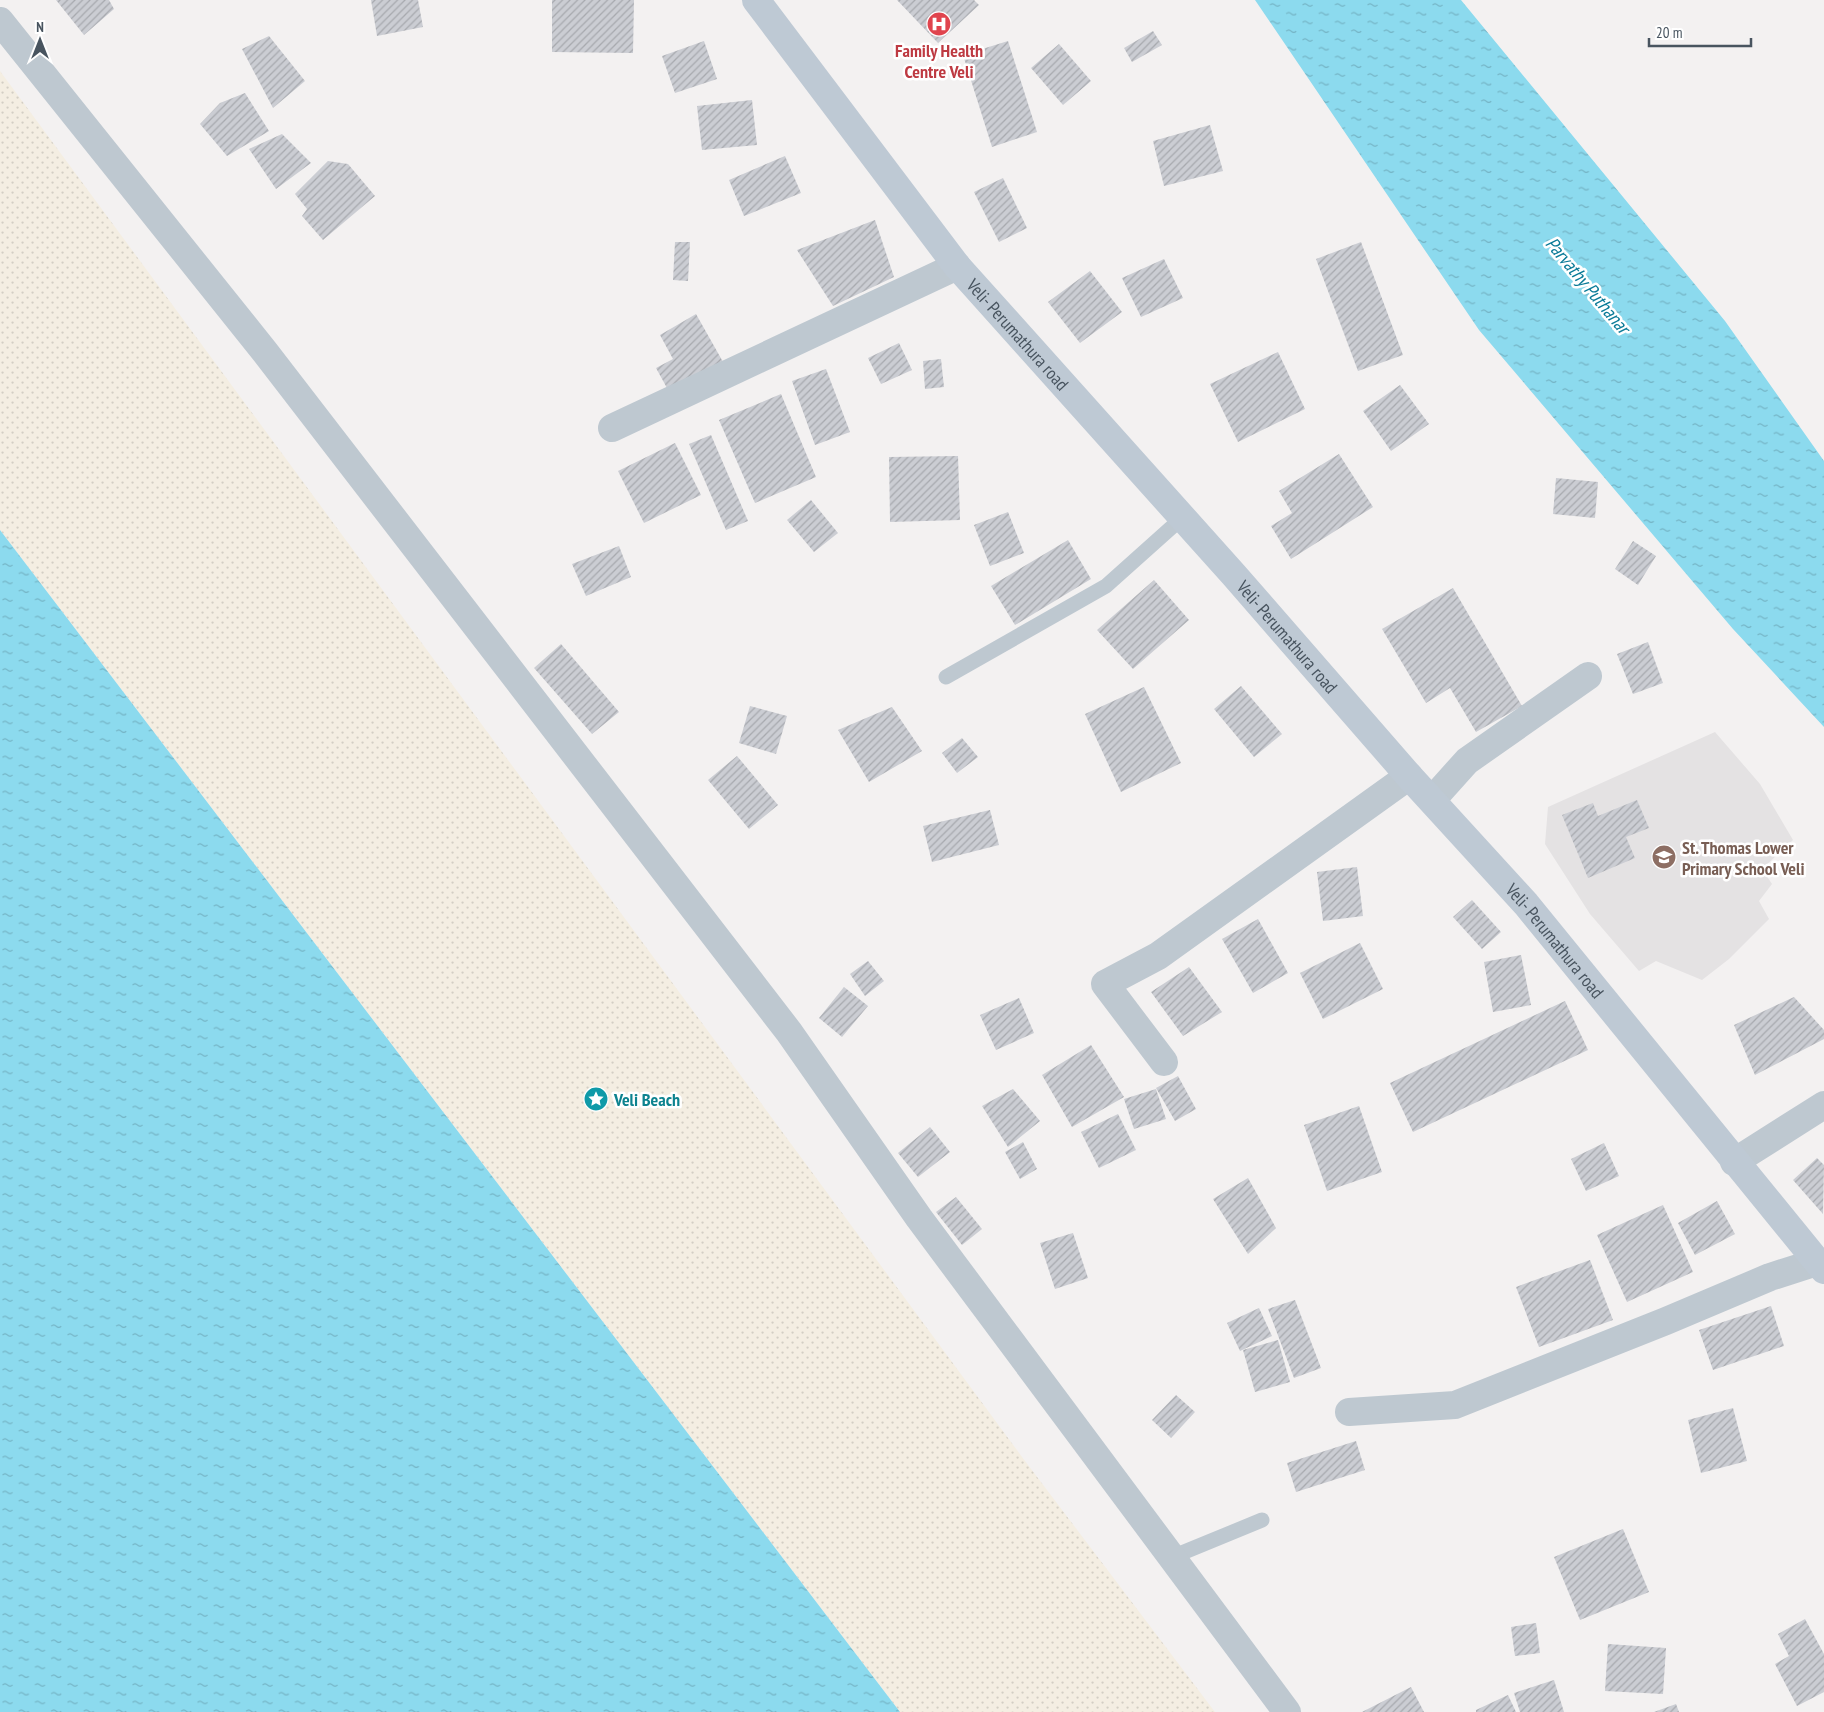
<svg xmlns="http://www.w3.org/2000/svg" width="1824" height="1712" viewBox="0 0 1824 1712" font-family="'PT Sans Narrow',sans-serif">
<style>
.education{fill:#e4e2e3}
.sand{fill:url(#sand-dots)}
.water{fill:url(#water-ripples)}
.building{fill:url(#building-hatch)}
.lines{fill:none;stroke-linecap:round;stroke-linejoin:round}
.lane{stroke:#bec8d0;stroke-width:15}
.street{stroke:#bec8d0;stroke-width:28}
.secondary{stroke:#bec9d4;stroke-width:28}
.labels{text-anchor:middle;dominant-baseline:central;stroke-width:5;stroke-linejoin:round;paint-order:stroke}
.health-label{font-size:18px;font-weight:bold;fill:#be3a42;stroke:#fff}
.street-label{font-size:18px;fill:#48545f;stroke:#fff}
.education-label{font-size:18px;font-weight:bold;fill:#785e54;stroke:#fff;text-anchor:start}
.culture-label{font-size:18px;font-weight:bold;fill:#0d838f;stroke:#fff;text-anchor:start}
.water-label{font-size:19px;font-style:italic;fill:#0b7b98;stroke:#fff}
</style>
<defs>
<pattern id="sand-dots" width="8" height="8" patternUnits="userSpaceOnUse" patternTransform="scale(1.25)"><rect width="8" height="8" fill="#f4eee2"/><path d="M2 2h.1M6 6h.1" fill="none" stroke="#d3cec4" stroke-width="1.8" stroke-linecap="round"/></pattern>
<pattern id="water-ripples" width="26" height="14" patternUnits="userSpaceOnUse" patternTransform="scale(1.25)"><rect width="26" height="14" fill="#8cdaee"/><path d="M2 4q2-2 4 0t4 0M15 11q2-2 4 0t4 0" fill="none" stroke="#74b3c4"/></pattern>
<pattern id="building-hatch" width="6" height="6" patternUnits="userSpaceOnUse" patternTransform="scale(1.25)"><rect width="6" height="6" fill="#cbcdd3"/><path d="M-1 1l2-2M0 6l6-6M5 7l2-2" fill="none" stroke="#a7a9ae"/></pattern>
</defs>
<rect width="100%" height="100%" fill="#f3f1f1"/>
<path class="education" d="M1715 732 1760 784 1793 840 1762 869 1772 884 1759 901 1769 919 1729 959 1702 980 1656 961 1639 971 1590 914 1545 844 1548 807Z"/>
<path class="sand" d="M0 71 1022 1457 1215 1712H900L0 530Z"/>
<path class="water" d="M1255 0H1461L1725 321 1824 461V727L1733 629 1479 330Z
M0 530 900 1712H0Z"/>
<path class="building" d="M56 0H109L114 9 84 35Z
M371 0H418L423 27 377 36Z
M552 0H634L633 53 552 52Z
M897 0H974L979 5 938 43Z
M1153 31 1162 45 1132 62 1124 48Z
M269 36 305 81 273 108 242 49Z
M704 41 717 79 675 93 662 56Z
M1008 41 1037 132 992 147 963 55Z
M1059 44 1091 81 1063 105 1031 68Z
M245 93 269 131 227 156 200 124 220 103Z
M752 100 757 145 702 150 697 106Z
M1210 125 1223 171 1164 186 1153 141Z
M282 134 311 163 276 189 249 149Z
M785 156 801 193 744 216 729 180Z
M328 161 348 164 375 196 323 240 302 216 307 209 295 194Z
M1003 178 1027 228 999 242 974 192Z
M875 220 894 277 833 306 797 250Z
M675 242H690L688 281 673 280Z
M1361 242 1403 355 1358 371 1316 259Z
M1164 259 1183 298 1141 317 1122 278Z
M1090 271 1122 312 1080 343 1048 302Z
M696 314 727 369 673 399 656 368 673 359 660 335Z
M899 343 912 370 881 384 868 358Z
M1278 352 1305 409 1238 442 1210 384Z
M941 359 944 387 925 389 923 361Z
M826 369 850 432 815 445 792 381Z
M1400 385 1429 424 1391 451 1363 411Z
M781 394 816 477 755 503 719 420Z
M711 435 748 521 726 530 689 444Z
M675 443 701 495 644 523 618 471Z
M1339 454 1373 507 1291 559 1271 526 1292 513 1279 491Z
M958 456 960 520 890 522 889 457Z
M1556 478 1598 482 1595 518 1553 514Z
M811 500 838 533 814 552 787 520Z
M1008 512 1024 553 990 566 974 525Z
M1068 540 1091 579 1015 625 991 586Z
M1633 541 1656 556 1638 585 1615 569Z
M619 546 631 577 586 596 572 564Z
M1154 580 1189 620 1133 669 1097 630Z
M1453 588 1522 706 1476 732 1450 688 1426 703 1382 629Z
M1648 642 1663 683 1633 694 1617 654Z
M561 644 619 712 592 734 534 668Z
M1241 686 1282 734 1254 757 1214 709Z
M1144 687 1181 763 1121 792 1085 714Z
M750 706 787 716 776 754 739 743Z
M892 707 922 751 869 782 838 730Z
M962 738 978 757 957 773 942 753Z
M737 756 778 805 749 829 708 780Z
M1637 800 1649 828 1626 837 1635 858 1588 878 1562 815 1593 803 1598 816Z
M990 810 999 845 932 862 923 826Z
M1357 867 1363 916 1323 921 1317 872Z
M1472 900 1501 932 1482 949 1453 917Z
M1258 919 1288 973 1253 993 1222 939Z
M1360 943 1383 989 1323 1019 1300 973Z
M1521 955 1531 1005 1493 1012 1484 962Z
M868 961 884 981 865 996 850 974Z
M1189 967 1222 1012 1183 1036 1151 992Z
M844 987 868 1006 842 1037 819 1018Z
M1794 997 1824 1030V1039L1755 1075 1734 1025Z
M1019 998 1034 1033 996 1050 980 1015Z
M1565 1001 1588 1050 1413 1132 1390 1083Z
M1091 1045 1124 1097 1072 1127 1042 1075Z
M1178 1076 1196 1109 1175 1121 1156 1088Z
M1013 1089 1040 1121 1008 1147 982 1106Z
M1156 1089 1166 1119 1134 1129 1124 1099Z
M1359 1106 1382 1172 1327 1191 1304 1125Z
M1118 1114 1136 1150 1099 1168 1081 1132Z
M930 1127 950 1152 918 1177 898 1153Z
M1023 1142 1037 1169 1020 1179 1005 1152Z
M1604 1143 1619 1176 1586 1191 1571 1159Z
M1817 1158 1824 1165 1823 1214 1793 1180Z
M1248 1178 1276 1228 1248 1254 1213 1199Z
M956 1197 982 1229 962 1245 936 1212Z
M1717 1201 1735 1234 1695 1255 1678 1223Z
M1663 1205 1693 1272 1627 1302 1597 1235Z
M1073 1233 1088 1278 1055 1289 1040 1243Z
M1590 1260 1613 1320 1539 1347 1516 1287Z
M1295 1300 1321 1368 1294 1378 1268 1309Z
M1771 1306 1784 1346 1713 1370 1699 1330Z
M1259 1308 1272 1336 1240 1351 1227 1323Z
M1278 1340 1290 1382 1255 1392 1243 1350Z
M1176 1395 1195 1412 1171 1438 1152 1420Z
M1733 1408 1747 1461 1701 1473 1688 1420Z
M1356 1441 1365 1470 1296 1492 1287 1463Z
M1623 1529 1649 1592 1580 1620 1554 1557Z
M1805 1619 1824 1654V1692L1797 1706 1775 1664 1789 1656 1778 1634Z
M1536 1623 1540 1653 1515 1656 1511 1627Z
M1608 1644 1666 1648 1663 1694 1605 1691Z
M1554 1680 1564 1712H1520L1514 1693Z
M1411 1687 1424 1712H1362Z
M1508 1695 1516 1712H1476V1710Z
M1676 1704 1679 1712H1654Z"/>
<g class="lines">
<path class="lane" d="M946 677 1106 586 1182 518
M1172 1557 1262 1520"/>
<path class="street" d="M0 21 265 352 789 1032 919 1218 1287 1712
M612 428 957 266
M1432 800 1467 761 1588 676
M1164 1062 1105 984 1158 956 1409 776
M1734 1162 1824 1105
M1349 1412 1455 1405 1666 1321 1770 1277 1817 1262"/>
<path class="secondary" id="s1" d="M756 0 957 266 1234 575 1409 776 1526 904 1824 1270"/>
</g>
<defs>
<symbol id="hospital-disc" viewBox="-11 -11 22 22"><circle r="9.5" fill="#e0444e" stroke="#fff"/><path d="M-5-5h3v3.5h4V-5h3V5h-3V1.5h-4V5h-3Z" fill="#fff"/></symbol>
<symbol id="school-disc" viewBox="-11 -11 22 22"><circle r="9.5" fill="#8d6e63" stroke="#fff"/><path d="M0-5L7-2L0 1L-7-2ZM-4 1L0 2.5L4 1V4Q0 6-4 4Z" fill="#fff"/></symbol>
<symbol id="sight-disc" viewBox="-11 -11 22 22"><circle r="9.5" fill="#0f9aa8" stroke="#fff"/><path d="M0-6L1.8-2.2L6-1.7L2.9 1.2L3.7 5.4L0 3.3L-3.7 5.4L-2.9 1.2L-6-1.7L-1.8-2.2Z" fill="#fff"/></symbol>
</defs>
<g fill-rule="evenodd">
<use href="#hospital-disc" x="925" y="10" width="28" height="28"/>
<use href="#school-disc" x="1650" y="843" width="28" height="28"/>
<use href="#sight-disc" x="582" y="1085" width="28" height="28"/>
</g>
<g class="labels">
<g class="health-label">
<text x="939" y="50">Family Health<tspan x="939" dy="21">Centre Veli</tspan></text>
</g>
<g class="street-label">
<text stroke="none"><textPath href="#s1" startOffset="425">Veli- Perumathura road</textPath></text>
<text stroke="none"><textPath href="#s1" startOffset="830">Veli- Perumathura road</textPath></text>
<text stroke="none"><textPath href="#s1" startOffset="1235">Veli- Perumathura road</textPath></text>
</g>
<g class="education-label">
<text x="1682" y="847">St. Thomas Lower<tspan x="1682" dy="21">Primary School Veli</tspan></text>
</g>
<g class="culture-label">
<text x="614" y="1099">Veli Beach</text>
</g>
<g class="water-label">
<text transform="translate(1588 285) rotate(50)">Parvathy Puthanar</text>
</g>
</g>
<g transform="translate(40 40)" stroke="#ffffff" stroke-width="4" paint-order="stroke">
<path d="M0-4L9 19L0 12L-9 19Z" fill="#48545f"/>
<text y="-8" font-size="14" font-weight="bold" text-anchor="middle" fill="#48545f">N</text>
</g>
<path d="M1649 38v8h102v-8" fill="none" stroke="#48545f" stroke-width="2.5"/>
<text x="1656" y="38" font-size="15" fill="#48545f" stroke="#ffffff" stroke-width="4" paint-order="stroke">20 m</text>
</svg>
